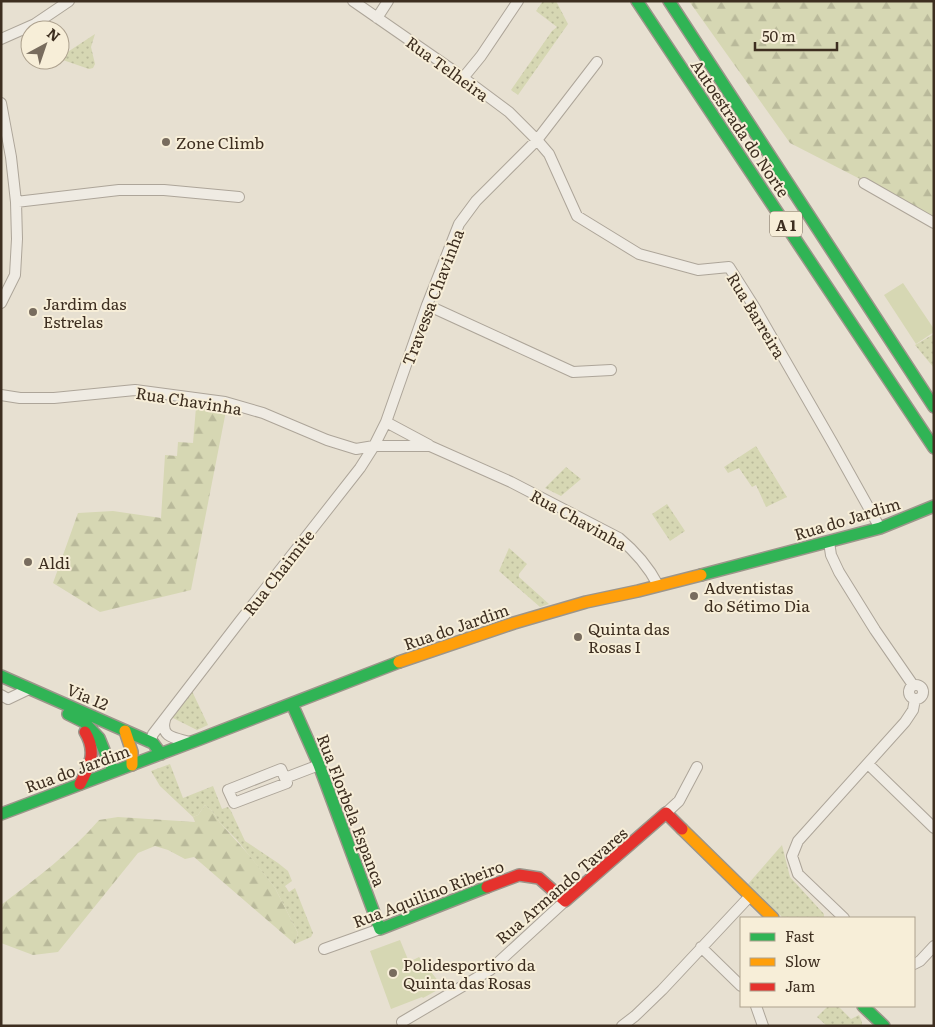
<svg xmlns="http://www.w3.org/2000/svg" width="935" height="1027" viewBox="0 0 935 1027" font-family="Literata,serif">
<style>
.grass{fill:#d6d7b3}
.forest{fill:url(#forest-firs)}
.garden{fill:url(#garden-dots)}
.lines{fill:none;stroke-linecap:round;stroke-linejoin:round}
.street-casing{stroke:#ada599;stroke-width:12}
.fast-casing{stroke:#9c958a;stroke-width:14}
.slow-casing{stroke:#9c958a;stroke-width:14}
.jam-casing{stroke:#9c958a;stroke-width:14}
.street{stroke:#efebe3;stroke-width:10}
.fast{stroke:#30b455;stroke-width:11}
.slow{stroke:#ff9f0a;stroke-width:11}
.jam{stroke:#e5322d;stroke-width:11}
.poi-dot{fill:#786c5e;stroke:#f7eed8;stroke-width:2}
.labels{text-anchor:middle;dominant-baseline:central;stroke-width:4;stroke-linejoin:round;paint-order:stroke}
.shield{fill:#f7eed8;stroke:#756857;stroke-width:1}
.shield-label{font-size:15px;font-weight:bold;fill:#3d2e20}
.street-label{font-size:16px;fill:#3d2e20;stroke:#f7eed8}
.poi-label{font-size:16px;fill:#3d2e20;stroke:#f7eed8;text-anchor:start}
</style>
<defs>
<pattern id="forest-firs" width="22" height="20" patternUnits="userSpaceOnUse" patternTransform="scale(1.25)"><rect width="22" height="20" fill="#d6d7b3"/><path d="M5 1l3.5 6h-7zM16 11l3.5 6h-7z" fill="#b9b99a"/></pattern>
<pattern id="garden-dots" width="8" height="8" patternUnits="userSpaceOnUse" patternTransform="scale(1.25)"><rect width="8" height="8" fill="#d6d7b3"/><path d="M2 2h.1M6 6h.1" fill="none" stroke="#b9b99a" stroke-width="1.8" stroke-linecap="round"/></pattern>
</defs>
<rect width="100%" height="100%" fill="#e7e0d1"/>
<path class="grass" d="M903 283 934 329V332L916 344 884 295Z
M400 940 409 962 419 957 443 987 423 998 422 997 391 1009 370 951Z"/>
<path class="forest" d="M689 1H934V217L790 143Z
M196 407 226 411 191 590 100 612 53 583 78 513 113 511 161 518 165 455 177 456 178 442 193 443Z
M205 805 213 812 220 823 250 856 275 888 298 933 295 944 194 857 185 859 168 850 155 846 138 853 58 952 33 955 1 943V905C35 879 71 853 99 820L118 817 195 822 193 817 198 815Z"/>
<path class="garden" d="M543 1H556L568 24 518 95 511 90 552 31 557 27 536 11Z
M95 34 91 47 95 64 93 68 89 69 60 59V57Z
M934 334V368L915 345Z
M756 446 787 497 766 507 756 485 752 487 739 468 728 473 724 467Z
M566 467 581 479 561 496 545 488Z
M667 504 685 531 670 541 652 514Z
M509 548 527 564 519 574V577L549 604 540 607 499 571Z
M191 689 208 725 197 730 169 716Z
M170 764 183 798 213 786 222 809 228 807 231 811 245 841 278 863 288 871 292 881 285 886 289 892 295 888 313 933 311 937 295 944 298 933 275 888 237 840 220 823 213 812 205 805 198 815 193 817 160 786 151 771Z
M782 845 790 877 824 914V918H783L748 884Z
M828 1006H838L851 1019 859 1015 862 1022V1026H827L817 1017Z"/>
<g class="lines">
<defs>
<path id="street" d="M353 1 454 71 509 112 537 140 549 154 577 216 639 254 698 270 729 267 755 308 832 442 880 528
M377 18 388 1
M1 39 35 24 69 1
M463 78 481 56 518 1
M1 103 11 157 16 202 17 239 15 275 1 303
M864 183 934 223
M16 202 119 190H164L239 197
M427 305 573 372 611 370
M1 395 20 398H54L135 390 225 402 263 413 327 440 356 449 374 446H430L511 482 619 538C636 552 648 566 658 585
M386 422 429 445
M829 542 831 555 839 572 875 630 913 685
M909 692a7 7 0 1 1 14 0a7 7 0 1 1-14 0Z
M1 695 8 699 29 689
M165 720C160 738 176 738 190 742
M150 742 153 734 240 621 360 468 374 446 386 422 427 305 459 224 476 201 537 140 597 62
M868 764 934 828
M281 769 287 783 234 803 228 790Z
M285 778 319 765
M666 813 679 801 697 767
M844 918 798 874 792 856 798 841 905 722 913 710 915 699
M701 947 741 986
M324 949 380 929
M914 964 920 961 934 946
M756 1006 763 1026
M402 1022 490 970 565 901
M622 1026 635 1016 662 990 750 896"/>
<path id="fast" d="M637 1 934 448
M669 1 934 407
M701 575 880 528 934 506
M1 676 153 743 161 754
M292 704 319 765 380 929 487 887
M68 714 84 722 99 738 108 760 114 771
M1 814 200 739 399 662
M863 1006 884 1026"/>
<path id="slow" d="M399 662 514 623 586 602 638 591 701 575
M125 731 132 752V765
M682 829 773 918"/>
<path id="jam" d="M80 784C90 765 97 752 85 732
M487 887 519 875 539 878 565 901 666 813 682 829"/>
</defs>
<use href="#street" class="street-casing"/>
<use href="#fast" class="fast-casing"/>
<use href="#slow" class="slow-casing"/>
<use href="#jam" class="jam-casing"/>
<use href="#street" class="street"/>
<use href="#fast" class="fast"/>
<use href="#slow" class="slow"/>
<use href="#jam" class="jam"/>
</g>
<g class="poi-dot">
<circle cx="166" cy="142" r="5"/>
<circle cx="33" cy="312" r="5"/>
<circle cx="28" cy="562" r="5"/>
<circle cx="694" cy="596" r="5"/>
<circle cx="578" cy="637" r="5"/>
<circle cx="393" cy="973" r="5"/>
</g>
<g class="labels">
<rect class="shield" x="770" y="211.5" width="32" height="25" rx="4"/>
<g class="shield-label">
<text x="786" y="224">A 1</text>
</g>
<g class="street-label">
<text transform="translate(448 68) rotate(36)">Rua Telheira</text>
<text transform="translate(741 128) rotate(56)">Autoestrada do Norte</text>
<text transform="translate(432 297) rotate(-69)">Travessa Chavinha</text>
<text transform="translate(757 315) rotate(59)">Rua Barreira</text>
<text transform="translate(189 400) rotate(9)">Rua Chavinha</text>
<text transform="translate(847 518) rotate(-17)">Rua do Jardim</text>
<text transform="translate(579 519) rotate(29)">Rua Chavinha</text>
<text transform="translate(278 572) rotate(-52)">Rua Chaimite</text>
<text transform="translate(456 626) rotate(-19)">Rua do Jardim</text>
<text transform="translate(88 696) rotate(23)">Via 12</text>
<text transform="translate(77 768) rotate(-20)">Rua do Jardim</text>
<text transform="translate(352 810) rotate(69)">Rua Florbela Espanca</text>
<text transform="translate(561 885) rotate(-41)">Rua Armando Tavares</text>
<text transform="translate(428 893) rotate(-21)">Rua Aquilino Ribeiro</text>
</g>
<g class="poi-label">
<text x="176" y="142">Zone Climb</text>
<text x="43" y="303">Jardim das<tspan x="43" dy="18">Estrelas</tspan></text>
<text x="38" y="562">Aldi</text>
<text x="704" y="587">Adventistas<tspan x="704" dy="18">do Sétimo Dia</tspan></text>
<text x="588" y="628">Quinta das<tspan x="588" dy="18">Rosas I</tspan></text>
<text x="403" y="964">Polidesportivo da<tspan x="403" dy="18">Quinta das Rosas</tspan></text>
</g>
</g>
<rect width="935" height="1027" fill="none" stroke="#3d2e20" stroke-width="5"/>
<rect x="740" y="917" width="175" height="90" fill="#f7eed8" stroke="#ada18e"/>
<rect x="750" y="933" width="25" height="8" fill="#30b455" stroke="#ada18e"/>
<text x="785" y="942" font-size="15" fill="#3d2e20">Fast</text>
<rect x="750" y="958" width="25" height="8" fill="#ff9f0a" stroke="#ada18e"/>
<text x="785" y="967" font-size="15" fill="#3d2e20">Slow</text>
<rect x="750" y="983" width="25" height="8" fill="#e5322d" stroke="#ada18e"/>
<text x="785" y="992" font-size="15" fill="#3d2e20">Jam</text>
<g transform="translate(45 45) rotate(40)"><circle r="24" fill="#f7eed8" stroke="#ada18e"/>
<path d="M0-4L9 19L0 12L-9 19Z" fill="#786c5e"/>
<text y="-8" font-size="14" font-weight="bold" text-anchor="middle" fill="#3d2e20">N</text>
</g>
<path d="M755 42v8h82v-8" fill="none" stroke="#3d2e20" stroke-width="2.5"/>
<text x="762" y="42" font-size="15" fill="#3d2e20" stroke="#f7eed8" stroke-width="4" paint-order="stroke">50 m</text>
</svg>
